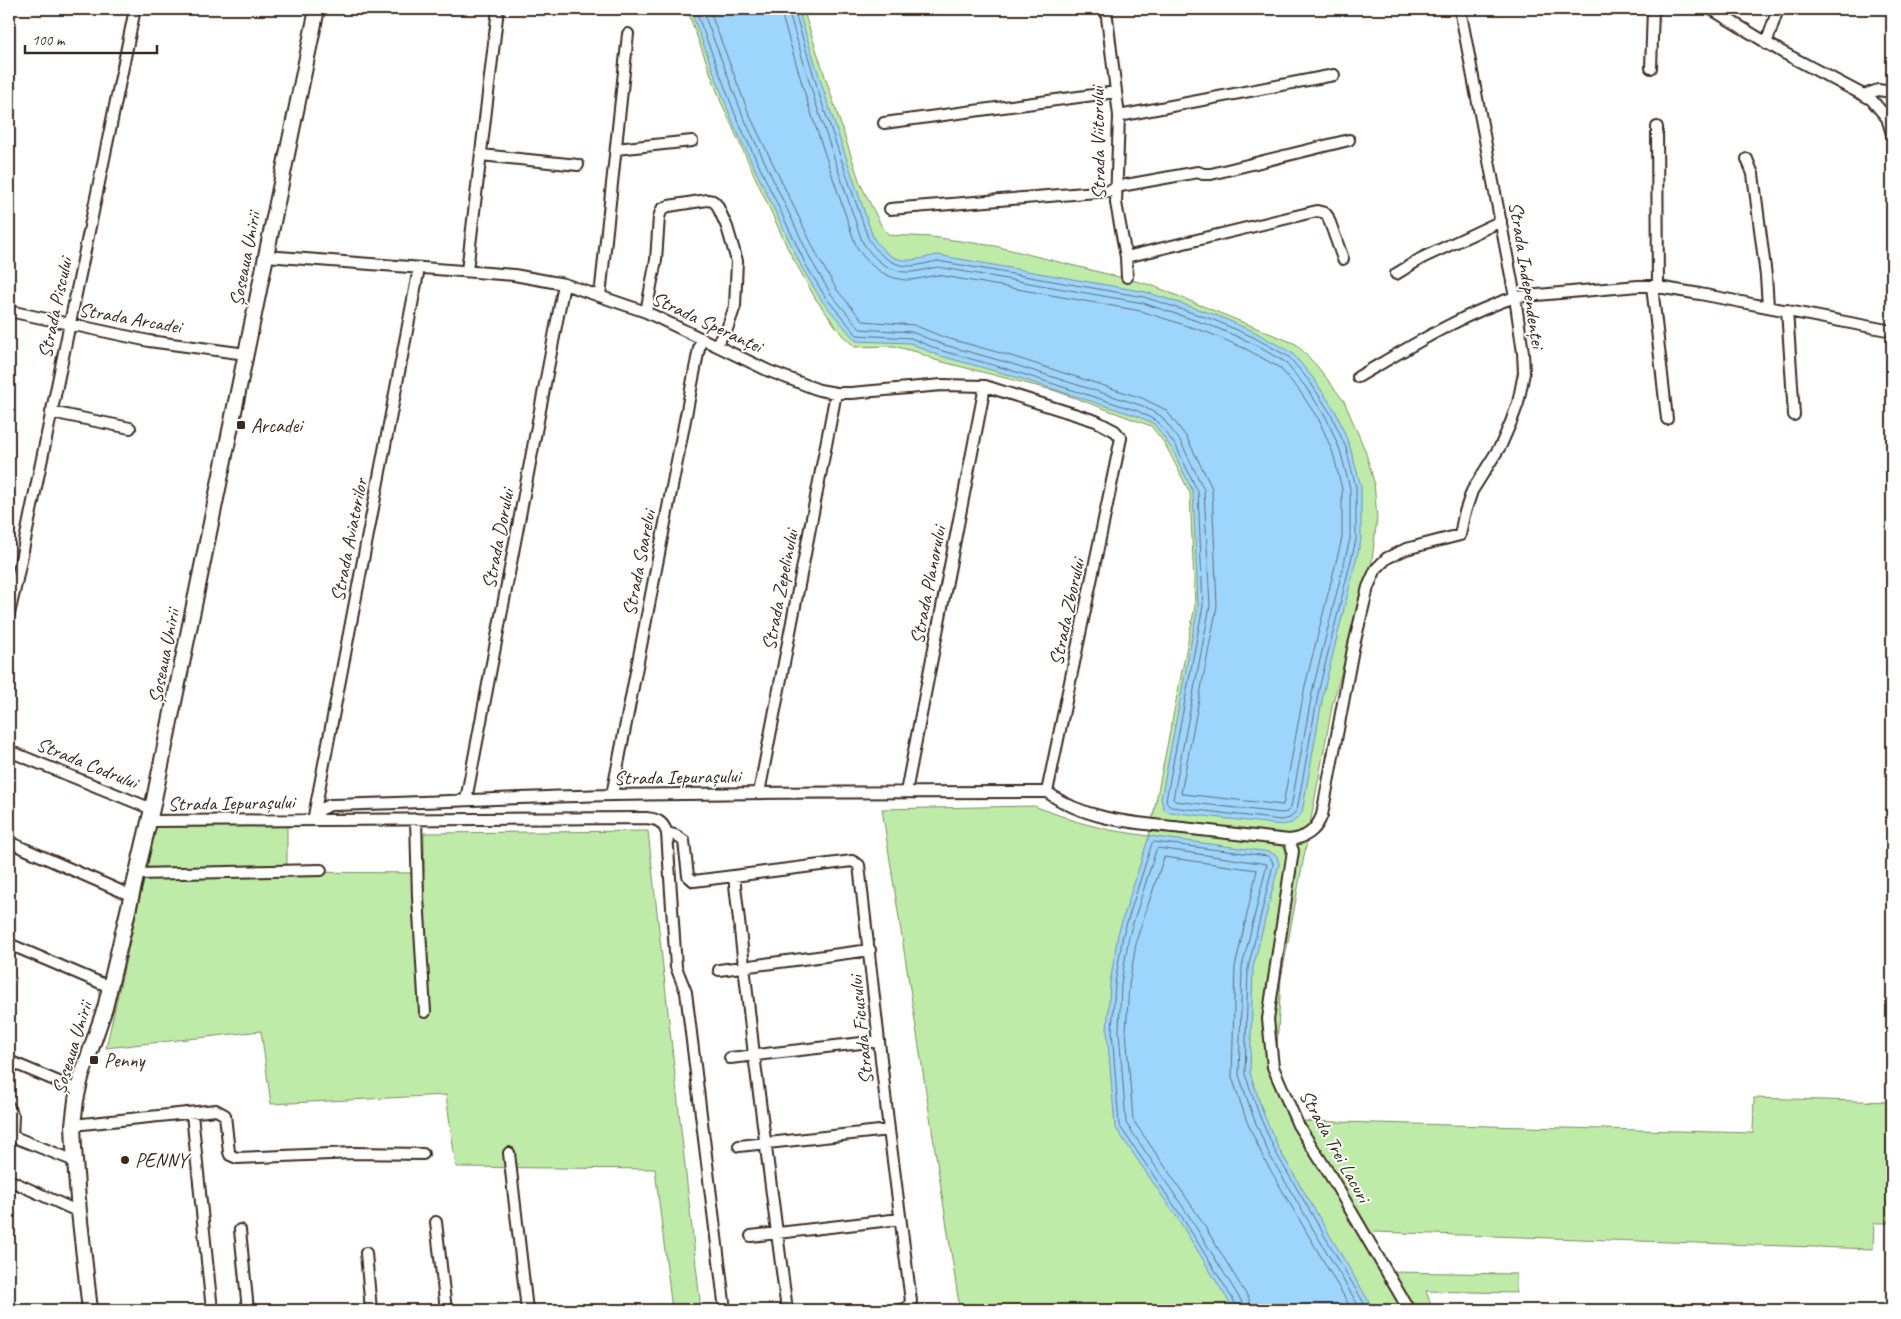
<svg xmlns="http://www.w3.org/2000/svg" width="1901" height="1319" viewBox="0 0 1901 1319" font-family="Caveat,sans-serif">
<style>
.green{fill:#bfeba8;stroke:#7d8a63}
.water{fill:#9dd5fc;stroke:#7691a3}
.lines{fill:none;stroke-linecap:round;stroke-linejoin:round}
.shore{stroke:#626e77;stroke-width:1}
.street-casing{stroke:#3b2a1e;stroke-width:14}
.secondary-casing{stroke:#3b2a1e;stroke-width:18}
.street{stroke:#fff;stroke-width:10}
.secondary{stroke:#fff;stroke-width:14}
.poi-dot{fill:#3b2a1e;stroke:#fff;stroke-width:2}
.labels{text-anchor:middle;dominant-baseline:central;stroke-width:4;stroke-linejoin:round;paint-order:stroke}
.street-label{font-size:20px;fill:#3b2a1e;stroke:#fff}
.poi-label{font-size:20px;fill:#3b2a1e;stroke:#fff;text-anchor:start}
</style>
<rect width="100%" height="100%" fill="#fff"/>
<filter id="ink" filterUnits="userSpaceOnUse"><feTurbulence type="fractalNoise" baseFrequency=".02" numOctaves="2"/><feDisplacementMap in="SourceGraphic" scale="10" xChannelSelector="R" yChannelSelector="G"/><feConvolveMatrix kernelMatrix="1 2 1 2 8 2 1 2 1" color-interpolation-filters="sRGB"/></filter>
<g filter="url(#ink)">
<path class="green" d="M687 9H803L860 183 881 225 889 235 932 237 995 246 1151 285 1296 344 1317 366 1344 401 1365 450 1374 482 1377 518 1371 569 1333 702 1281 979 1276 1066 1300 1121 1753 1133 1754 1098 1892 1102V1223H1874L1873 1249 1374 1232 1370 1239 1391 1272 1516 1274V1293L1426 1291 1433 1310H960L882 809 1034 806 1078 822 1109 830 1149 836 1195 606 1190 493 1165 444 1151 426 1056 391 935 360 917 352 893 346 855 347 842 335 815 298 788 249 721 102Z
M287 825V872L424 873V833L648 831 701 1310H672L655 1169 456 1167 446 1095 271 1104 261 1031 106 1048 156 826Z"/>
<path class="water" d="M690 9H798L826 98 873 237C892 266 907 262 937 255L1146 292 1216 315 1255 332 1292 353 1314 379 1336 412 1350 447 1361 486V540L1324 690 1302 813 1292 823 1282 825 1169 812 1164 810 1161 799 1198 606 1193 492 1172 449 1154 424 1137 416 1006 374 937 355 910 343 856 341 822 301 802 268 732 121Z
M1149 836 1270 852 1277 856 1279 864 1253 968 1250 1073 1264 1115 1280 1151 1374 1310H1234L1178 1219 1115 1127 1107 1031 1110 983 1118 934Z"/>
<g class="lines">
<path class="shore" d="M695 9 737 119 806 265 826 298 857 335 911 338 939 350 1007 369 1138 411 1158 422 1176 446 1198 492 1203 606 1166 800 1168 805 1171 807 1281 820 1290 818 1297 810 1319 689 1356 540V487L1346 448 1331 414 1310 382 1289 357 1253 337 1214 320 1144 297 938 261C929 262 919 266 910 266 891 266 877 253 868 238L821 100 794 9
M702 9 743 116 812 262 831 294 860 329 912 332 941 344 1009 363 1140 405 1161 416 1181 442 1204 490 1210 606 1173 799 1175 801 1281 813 1287 812 1291 807 1313 688 1350 539V488L1340 450 1326 417 1305 386 1285 362 1250 342 1212 326 1143 303 938 267C929 268 919 272 910 272 889 273 872 258 862 241L815 101 788 9
M709 9 749 114 819 259 837 290 863 321 914 325 943 337 1011 356 1142 398 1166 410 1187 438 1212 488 1217 606 1181 793 1183 794 1283 805 1305 686 1342 538V489L1333 453 1319 420 1299 390 1280 368 1246 349 1209 333 1141 311 938 275C929 276 920 279 911 280 887 281 865 264 855 243L808 104 780 9
M1238 1310 1237 1306 1182 1217 1119 1125 1112 1031 1115 983 1123 935 1152 843 1154 842 1268 856 1272 860 1273 865 1248 968 1245 1074 1260 1117 1276 1153 1368 1310
M1244 1310 1242 1302 1187 1213 1126 1123 1119 1031 1121 984 1129 936 1156 850 1158 848 1267 864 1242 967 1239 1075 1254 1119 1270 1156 1361 1310
M1251 1310 1249 1299 1194 1209 1133 1120 1126 1031 1129 985 1137 938 1164 857 1257 870 1235 967 1232 1077 1247 1122 1264 1159 1352 1310"/>
<defs>
<path id="street" d="M1106 9 1119 116 1116 203 1126 257 1127 277
M1711 9 1782 52 1871 99 1887 118 1892 134
M1766 44 1778 9
M1651 68 1653 9
M1864 95 1878 90 1892 92
M1119 116 1334 75
M884 123 1116 92
M1657 127 1658 287
M616 149 692 141
M481 155 578 165
M1747 159 1753 174 1766 276 1768 306
M890 209 1109 191 1115 187 1198 172 1203 174H1211L1349 140
M266 256 514 275 564 284 646 312 769 371 819 390 836 393H851L942 385 985 386 1096 421 1115 431 1121 438 1047 792
M1126 257 1317 211 1325 213 1328 217 1343 259
M467 271 498 9
M1396 274 1422 258 1501 221
M1652 286 1667 419
M600 296 628 34
M1787 310 1794 415
M9 311 149 341 246 354
M646 312 656 260 659 217 662 209 669 206 707 200 713 201 717 205 727 227 737 261 735 306 727 329 716 345
M1358 377C1408 348 1460 315 1515 297L1638 286H1652L1700 294 1892 331
M51 412 130 428
M9 614 16 584 135 9
M9 751 152 809
M906 792 985 386
M1047 792C1086 821 1136 823 1183 828 1218 832 1254 836 1289 840 1306 838 1316 831 1322 815L1353 649 1368 587 1376 569 1387 558 1406 549 1460 535 1464 515 1472 491 1501 445 1511 422 1518 403 1524 373 1523 353 1515 297 1460 9
M759 793 836 393
M612 795 701 338
M466 800 564 284
M314 816 419 268
M314 819 320 810 330 805C425 803 519 797 613 795 758 792 902 792 1047 792
M416 819 418 897 425 1012
M150 821 646 818C658 819 663 822 667 833L676 967 686 992 725 1310
M667 833 675 835 684 841 688 876 694 881 852 861 859 865 889 1130 911 1301 907 1309 899 1310
M1289 840 1293 851 1268 1019 1273 1067 1298 1125 1330 1175 1409 1310
M9 842 132 896
M137 874 321 870
M734 876 754 1055 787 1310
M9 944 110 987
M719 970 870 950
M730 1058 879 1041
M9 1061 78 1090
M9 1107 13 1116 12 1137
M192 1114 212 1310
M73 1125 216 1110 225 1115 229 1152 230 1155 237 1158 353 1153 423 1154
M9 1135 75 1161
M739 1146 889 1130
M509 1153 527 1310
M9 1180 79 1212
M436 1222 446 1310
M240 1230 248 1310
M751 1236 900 1219
M366 1253 371 1310"/>
<path id="secondary" d="M90 1310 79 1212 74 1148 73 1125 76 1100 81 1078 105 1008 152 809 317 9"/>
</defs>
<use href="#street" class="street-casing"/>
<use href="#secondary" class="secondary-casing"/>
<use href="#street" class="street"/>
<use href="#secondary" class="secondary"/>
</g>
</g>
<g class="poi-dot">
<rect x="236" y="420" width="10" height="10" rx="2.5"/>
<rect x="89" y="1055" width="10" height="10" rx="2.5"/>
<circle cx="125" cy="1160" r="5"/>
</g>
<g class="labels">
<g class="street-label">
<text transform="translate(1098 143) rotate(-91)">Strada Viitorului</text>
<text transform="translate(245 259) rotate(-79)">Șoseaua Unirii</text>
<text transform="translate(1527 275) rotate(81)">Strada Independenței</text>
<text transform="translate(55 308) rotate(-78)">Strada Piscului</text>
<text transform="translate(130 318) rotate(10)">Strada Arcadei</text>
<text transform="translate(707 322) rotate(25)">Strada Speranței</text>
<text transform="translate(498 539) rotate(-79)">Strada Dorului</text>
<text transform="translate(349 540) rotate(-79)">Strada Aviatorilor</text>
<text transform="translate(639 563) rotate(-79)">Strada Soarelui</text>
<text transform="translate(928 585) rotate(-79)">Strada Planorului</text>
<text transform="translate(780 590) rotate(-79)">Strada Zepelinului</text>
<text transform="translate(1067 612) rotate(-78)">Strada Zborului</text>
<text transform="translate(164 656) rotate(-79)">Șoseaua Unirii</text>
<text transform="translate(87 763) rotate(22)">Strada Codrului</text>
<text transform="translate(677 777) rotate(-1)">Strada Iepurașului</text>
<text transform="translate(231 803) rotate(-1)">Strada Iepurașului</text>
<text transform="translate(861 1030) rotate(-96)">Strada Ficusului</text>
<text transform="translate(72 1048) rotate(-73)">Șoseaua Unirii</text>
<text transform="translate(1335 1146) rotate(61)">Strada Trei Lacuri</text>
</g>
<g class="poi-label">
<text x="251" y="425">Arcadei</text>
<text x="104" y="1060">Penny</text>
<text x="135" y="1160">PENNY</text>
</g>
</g>
<rect width="1901" height="1319" fill="none" stroke="#fff" stroke-width="30"/>
<rect x="15" y="15" width="1871" height="1289" fill="none" stroke="#3b2a1e" stroke-width="2" filter="url(#ink)"/>
<path d="M25 45v8h132v-8" fill="none" stroke="#3b2a1e" stroke-width="2.5"/>
<text x="32" y="45" font-size="15" fill="#3b2a1e" stroke="#ffffff" stroke-width="4" paint-order="stroke">100 m</text>
</svg>
